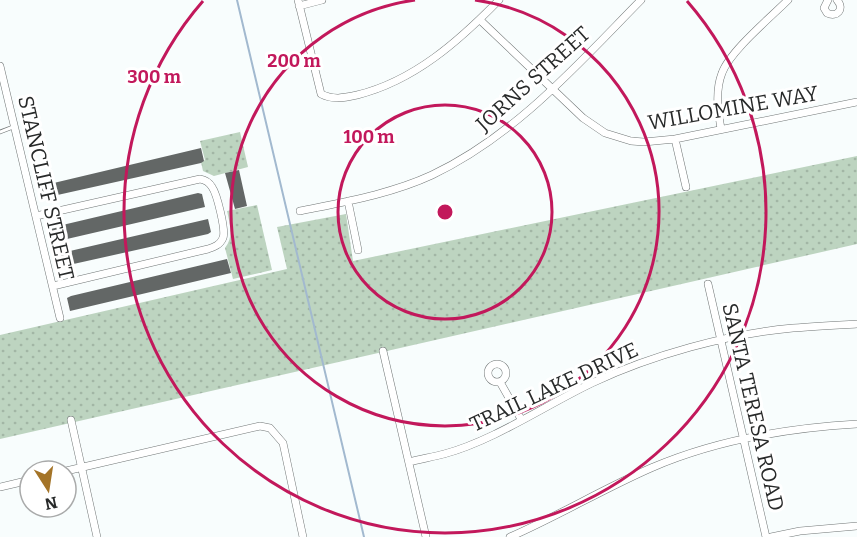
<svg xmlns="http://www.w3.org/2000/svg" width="857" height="537" viewBox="0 0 857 537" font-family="Bitter,serif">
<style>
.green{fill:url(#green-dots)}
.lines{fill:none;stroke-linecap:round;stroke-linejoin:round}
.stream{stroke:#a2b9cf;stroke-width:2}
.building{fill:#636766}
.service-casing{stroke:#717676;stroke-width:4.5}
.minor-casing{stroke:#717676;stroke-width:8}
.service{stroke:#fff;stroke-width:3}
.minor{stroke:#fff;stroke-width:7}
.ring{fill:none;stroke:#c2185b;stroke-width:3}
.labels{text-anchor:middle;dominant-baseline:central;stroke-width:6;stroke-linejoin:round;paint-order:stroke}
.street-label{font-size:21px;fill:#282a2a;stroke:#fff}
.centre{fill:#c2185b;stroke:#fff;stroke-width:3}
.ring-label{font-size:18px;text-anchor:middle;font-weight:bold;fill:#c2185b;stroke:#fff;stroke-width:6;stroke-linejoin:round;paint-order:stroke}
</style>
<defs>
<pattern id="green-dots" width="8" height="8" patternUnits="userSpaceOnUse" patternTransform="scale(1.5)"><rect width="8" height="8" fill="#bdd4c0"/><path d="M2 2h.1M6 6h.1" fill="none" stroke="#a2b6a5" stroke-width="1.8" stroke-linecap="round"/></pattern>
</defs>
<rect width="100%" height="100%" fill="#f8fdfd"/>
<path class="green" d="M240 132 248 167 214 176 203 171 201 162 205 160 200 141Z
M857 156V244L0 439V335L287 269 277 227 346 214 353 261Z
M257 205 272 270 233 279 225 248C234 236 230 225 227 211Z"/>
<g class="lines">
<path class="stream" d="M237 0 364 537"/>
</g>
<path class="building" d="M201 148 204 161 201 163 44 198 41 186Z
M239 170 247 206 235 209 225 173Z
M198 193 202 194 205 207 54 242 51 229 54 227Z
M208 219 211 232 208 234 60 267 57 254Z
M227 259 231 273 70 311 67 298 71 296Z"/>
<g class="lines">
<defs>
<path id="service" d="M0 132 13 127"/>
<path id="minor" d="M298 0 321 94C333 100 343 98 357 95 414 81 459 41 499 0
M828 0 824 8 827 13C837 18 845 9 837 0
M299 6 322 0
M480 20 583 118 605 133 631 141 644 142 675 139 857 102
M0 66 60 318
M721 129C718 111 715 91 722 73 730 51 770 18 788 0
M675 139 686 187
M348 201 358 250
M300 211C344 202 391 194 432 175 516 135 577 65 641 0
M36 216 200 179C206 180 209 182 212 187 217 194 226 230 223 238 220 245 214 247 208 249L53 286
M708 284 766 537
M383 351 426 537
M488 373a9 9 0 1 1 18 0a9 9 0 1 1-18 0Z
M500 382 521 419
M71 420 97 537
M409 462C420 459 433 457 444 454 493 441 546 405 592 383 652 355 727 334 793 328 814 326 836 325 857 324
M66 471 260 426 270 428 283 443 303 537
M0 487 30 480
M510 537C558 516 603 489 651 468 716 440 787 428 857 424
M771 537 800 531 857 526"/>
</defs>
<use href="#service" class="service-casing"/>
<use href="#minor" class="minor-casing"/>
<use href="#service" class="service"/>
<use href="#minor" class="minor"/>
</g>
<g class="ring">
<circle cx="445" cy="212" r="107"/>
<path d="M475 0A214 214 0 1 1 415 0"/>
<path d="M687 1A321 321 0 1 1 203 1"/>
</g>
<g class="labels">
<g class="street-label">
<text transform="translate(533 79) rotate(-42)">JORNS STREET</text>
<text transform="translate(733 108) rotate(-10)">WILLOMINE WAY</text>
<text transform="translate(46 188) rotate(77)">STANCLIFF STREET</text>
<text transform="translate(554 387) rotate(-25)">TRAIL LAKE DRIVE</text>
<text transform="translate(753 407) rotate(77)">SANTA TERESA ROAD</text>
</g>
</g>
<circle cx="445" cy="212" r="9" class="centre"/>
<g class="ring-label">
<text x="294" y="67">200 m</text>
<text x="154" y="83">300 m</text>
<text x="369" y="143">100 m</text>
</g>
<g transform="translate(48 489) rotate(168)"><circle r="28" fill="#ffffff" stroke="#a9aaaa" stroke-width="1.5"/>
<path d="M0-4.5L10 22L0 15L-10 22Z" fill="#a47428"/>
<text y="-9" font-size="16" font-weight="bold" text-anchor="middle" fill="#282a2a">N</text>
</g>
</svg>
